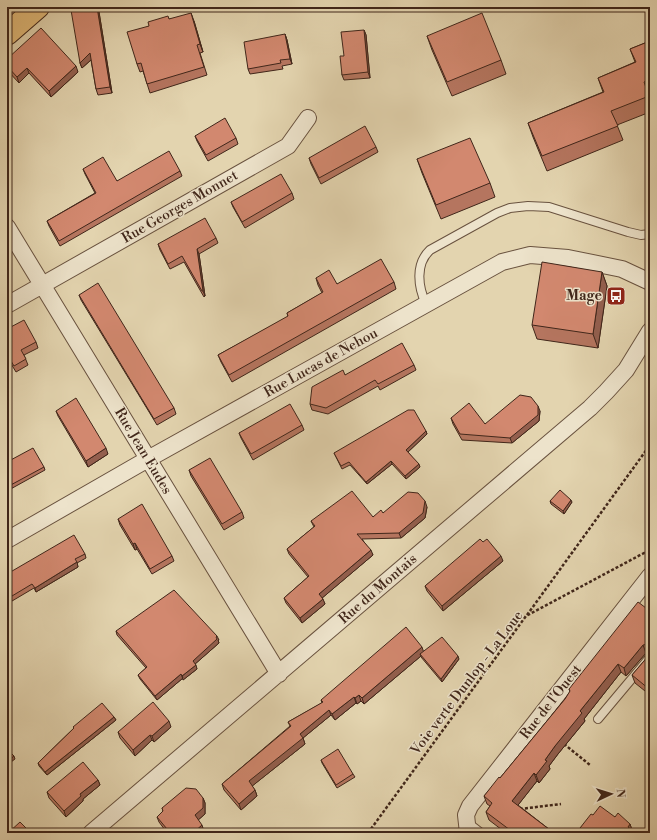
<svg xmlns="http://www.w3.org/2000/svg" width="657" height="840" viewBox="0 0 657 840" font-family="'Libre Bodoni',serif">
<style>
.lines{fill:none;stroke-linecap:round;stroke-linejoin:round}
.lane-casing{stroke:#69523f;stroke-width:10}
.street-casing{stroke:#69523f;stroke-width:18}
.primary-casing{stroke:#40261a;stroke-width:24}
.path{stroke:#40261a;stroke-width:2.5;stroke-dasharray:3 2;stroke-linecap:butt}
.lane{stroke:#ede3cb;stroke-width:8}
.street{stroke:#ede3cb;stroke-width:16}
.primary{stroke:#e2ba78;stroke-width:22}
.wall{fill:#b5755f;stroke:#40261a}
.shaded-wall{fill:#935f4e;stroke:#40261a}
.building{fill:#d2886f;stroke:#40261a}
.labels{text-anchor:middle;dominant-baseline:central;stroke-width:3;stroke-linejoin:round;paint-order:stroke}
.street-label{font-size:14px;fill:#40261a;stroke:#ede3cb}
.poi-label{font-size:14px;font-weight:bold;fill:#40261a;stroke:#ede3cb;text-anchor:end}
</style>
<rect width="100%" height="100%" fill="#e3d4af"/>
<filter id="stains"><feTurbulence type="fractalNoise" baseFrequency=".005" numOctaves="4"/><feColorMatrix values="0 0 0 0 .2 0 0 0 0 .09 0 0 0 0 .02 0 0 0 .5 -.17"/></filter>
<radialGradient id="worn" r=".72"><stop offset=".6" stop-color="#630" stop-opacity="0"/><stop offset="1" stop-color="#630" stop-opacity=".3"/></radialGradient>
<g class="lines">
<defs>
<path id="lane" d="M426 304C418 287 415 264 430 250L497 213 510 208 528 206 549 207 628 232 641 235 650 234
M598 719 650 657
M468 823 481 833"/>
<path id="street" d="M7 227 279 674
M7 305 288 146 308 118
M7 540 148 459 502 262 530 255 568 258 622 269 650 282
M91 833 590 408 606 392 626 370 650 331
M468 833 466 815 470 806 650 576"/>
<path id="primary" d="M7 34 38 7"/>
</defs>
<use href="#lane" class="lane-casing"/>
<use href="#street" class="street-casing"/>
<use href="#primary" class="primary-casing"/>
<path class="path" d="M527 615 650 445
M564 744 590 765
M520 809 561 804
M368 833 526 616 644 553H650"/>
<use href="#lane" class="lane"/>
<use href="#street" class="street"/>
<use href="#primary" class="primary"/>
</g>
<path class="wall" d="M97 7 99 12 112 93 98 95 96 89 91 60 82 68 80 63Z
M169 19 194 21 203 52 200 53 207 75 150 93 143 71 140 72 137 64 149 26Z
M364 30 366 35 370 78 344 80 342 75 344 56Z
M285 34 287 40 292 64 282 66 283 69 250 74 248 69Z
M427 36 501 60 506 74 452 96 432 50Z
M650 41V95L649 96 650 99V112L617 125 623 140 547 171 533 137 528 123 603 92 598 78 635 62 630 49Z
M7 59 78 72 51 97 29 73 19 83 7 70Z
M195 136 236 138 238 144 208 161 197 141Z
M376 147 378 152 321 184 311 164 309 158Z
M417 159 490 183 495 197 441 219 422 173Z
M83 169 117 181 180 171 182 176 60 246 49 226 47 221 95 193 85 174Z
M292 193 294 199 245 228 233 207 231 202Z
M216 238 218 243 199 254 205 296 204 297 184 262 170 269 160 250 158 244Z
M602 272 607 286 598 348 537 339 532 325Z
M316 278 337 284 394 282 396 289 232 382 221 362 218 355 288 317 287 313 322 293 318 285Z
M79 295 174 408 176 414 157 425 81 300Z
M7 329 36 342 38 348 24 355 28 365 16 372 10 362 7 363Z
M414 365 416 370 380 390 378 386 328 414 312 410 310 404 345 375Z
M56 411 108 454 88 467 58 416Z
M540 411 539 421 512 443 462 440 453 424 451 418 485 424Z
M302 425 304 430 253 460 241 438 239 433Z
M426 431 427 434 408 452 420 467 406 479 392 464 367 484 350 465 342 469 334 453Z
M7 462 44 467 45 470 7 491Z
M189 470 242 512 244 518 224 530 191 476Z
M550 501 572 502 564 514 551 504Z
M427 507 425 518 401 538 362 539 373 555 322 598 325 604 302 623 286 603 284 598 308 577 289 554 287 549 314 527 311 521 373 517 383 513Z
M118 519 172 556 174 561 152 574 137 549 135 550 120 525Z
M483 542 503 561 443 611 427 591 425 586Z
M85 554 86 558 77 563 78 567 36 592 34 588 7 604V574Z
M650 611V652L646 653 626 676 621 672 584 719 585 721 558 754 549 766 550 769 539 783 537 781 518 805 554 833H506L489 820 486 812 490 806 487 804 484 796 500 778 565 699 570 692 569 689Z
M116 631 219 640H218L219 643 195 664 197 669 183 680V678L157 700 140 679 138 675 146 668 117 635Z
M424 652 459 659 442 682 421 657V656L364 704 361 701 357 704 356 703 335 720 331 715 303 738 305 744 252 786 255 790 257 796 241 810 224 790 222 784 290 726 288 722 322 703 321 700Z
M650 654V695L635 683 632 675Z
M114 717 116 720 47 775 39 766 38 763 74 728 73 727Z
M171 727 154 742 152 740 135 756 120 738 118 732Z
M321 760 353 774 355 777 337 788 322 763Z
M98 780 100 785 83 799V801L66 817 49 798 47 792Z
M203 798 205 803V814L198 820 204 831 201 833H162L165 830 159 822 157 817 163 811 162 808Z
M593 815 615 817 630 824 632 830 635 833H582L580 828Z"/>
<path class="shaded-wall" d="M97 7 99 12 112 93 110 87Z
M191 13 194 21 203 52 200 44Z
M364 30 366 35 370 78 368 72Z
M285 34 287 40 292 64 290 59Z
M90 53 92 59 82 68 80 63Z
M76 66 78 72 51 97 49 91Z
M27 68 29 73 19 83 17 77Z
M197 249 199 254 205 296 203 291Z
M602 272 607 286 598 348 593 334Z
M538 406 540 411 539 421 512 443 510 438Z
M426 431 427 434 407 453 406 450Z
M106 448 108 454 88 467 86 461Z
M391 461 392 464 367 484 366 482Z
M419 464 420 467 406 479 405 476Z
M571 500 572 502 564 514 563 511Z
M425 501 427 507 425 518 401 538 399 533Z
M135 543 137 549 135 550 133 544Z
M371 550 373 555 321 599 319 594Z
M501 556 503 561 443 611 442 606Z
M77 562 78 567 36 592 35 588Z
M323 599 325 604 302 623 300 618Z
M217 636 219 640H218L219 643 194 665 193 661Z
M643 645 646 653 626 676 624 668Z
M422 647 424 653 420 654 421 656 364 704 362 698Z
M458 656 459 659 442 682 441 679Z
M618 664 621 672 584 719 585 721 558 754 549 766 550 769 539 783 536 775 545 760 580 711Z
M196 665 197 669 183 680 182 676Z
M181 674 183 678 157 700 155 696Z
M359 695 361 701 357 704 355 698Z
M354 697 356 703 335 720 332 714Z
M329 710 331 715 303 738 305 744 251 787 249 781 300 734Z
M114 717 116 720 47 775 45 772Z
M169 721 171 727 154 742 152 736Z
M150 735 152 740 135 756 133 750Z
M14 756 15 759 7 765V762Z
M534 773 537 781 515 809 512 801Z
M98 780 100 785 83 799V801L66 817 64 811 80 794Z
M255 790 257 796 241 810 239 804Z
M203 798 205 803V814L197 821 195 815Z
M630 824 632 830 630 833 628 827Z
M202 825 204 831 201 833H193Z"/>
<path class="building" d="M97 7 110 87 96 89 90 53 80 63 71 10Z
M191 13 200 44 197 45 204 67 147 84 141 63 137 64 127 32 149 26 148 22 168 16 169 19Z
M482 13 501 60 447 82 427 36Z
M41 28 76 66 49 91 27 68 17 77 7 66V59Z
M364 30 368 72 342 75 340 56H344L341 32Z
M285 34 290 59 280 60 281 63 248 69 244 42Z
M650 41V79L644 82 649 96 611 111 618 126 542 156 528 123 604 92 598 78 636 62 630 49Z
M225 118 236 138 206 155 195 136Z
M365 126 376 147 319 178 309 158Z
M470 138 490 183 436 205 417 159Z
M169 151 180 171 59 241 47 221 96 193 83 169 103 157 117 181Z
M281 174 292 193 242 222 231 202Z
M205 218 216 238 197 249 203 291H202L182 256 168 264 158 244Z
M381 259 394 282 229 375 218 355 288 316 287 313 323 292 316 278 329 270 337 284Z
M542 262 602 272 593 334 532 325Z
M98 283 174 408 154 419 79 295Z
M24 320 36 342 21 350 26 359 14 366 8 356H7V329Z
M402 343 414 365 378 384 375 380 326 408 310 404 312 387 343 370 345 375Z
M520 395 531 397 538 406V415L510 438 460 434 451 418 469 403 485 424Z
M76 398 106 448 86 461 56 411Z
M290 404 302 425 251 454 239 433Z
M408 410H414L426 431 406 450 419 464 405 476 391 461 366 482 349 462 341 466 334 453Z
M33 448 44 467 7 487V462Z
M210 458 242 512 222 524 189 470Z
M560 490 571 500 563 511 550 501Z
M352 491 373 517 381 510 383 513 408 492 418 493 425 501 423 513 399 533 357 534 371 550 319 594 323 599 300 618 284 598 309 576 287 549 315 526 311 521Z
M142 504 172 556 150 569 135 543 133 544 118 519Z
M74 535 85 554 75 559 77 562 35 588 32 584 7 599V574Z
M480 539 483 542 487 539 501 556 442 606 425 586Z
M174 590 217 636 216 637 217 639 193 661 196 665 182 676 181 674 155 696 138 675 147 667 116 631Z
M638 602 650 611V644H648L643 645 624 668 618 664 580 711 582 713 555 746 545 760 547 761 536 775 534 773 512 801 554 833H514L486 812 492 803 484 796 499 777 500 778 565 699 570 691 569 689Z
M406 627 422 647 362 698 359 695 355 698 354 697 332 714 329 710 300 734 303 738 249 781 255 790 239 804 222 784 291 726 288 722 323 702 321 700Z
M442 637 458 656 441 679 420 654Z
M650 654V687L649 689 632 675Z
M153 702 169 721 152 736 150 735 133 750 118 732Z
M102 703 114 717 45 772 38 763 74 728 73 727Z
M7 749 14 756 7 762Z
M338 749 353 774 336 785 321 760Z
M83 762 98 780 80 794 81 796 64 811 47 792Z
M186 788 196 789 203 798V808L195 815 202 825 193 833H162L167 829 157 817 163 811 162 808Z
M600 806 615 817 618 813 630 824 628 827 635 833H586L580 828 591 814 593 815Z
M20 822 31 833H8Z"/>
<defs>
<symbol id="bus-square" viewBox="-11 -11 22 22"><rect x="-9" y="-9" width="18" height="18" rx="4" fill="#8f2418" stroke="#ede3cb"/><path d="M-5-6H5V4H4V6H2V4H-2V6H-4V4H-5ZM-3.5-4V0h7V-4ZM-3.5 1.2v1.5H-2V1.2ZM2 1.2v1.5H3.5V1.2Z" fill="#fff"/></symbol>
</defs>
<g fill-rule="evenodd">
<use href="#bus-square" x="605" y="285" width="22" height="22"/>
</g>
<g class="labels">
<g class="street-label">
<text transform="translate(180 207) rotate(-30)">Rue Georges Monnet</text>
<text transform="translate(321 363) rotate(-29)">Rue Lucas de Nehou</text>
<text transform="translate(143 451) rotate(59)">Rue Jean Eudes</text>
<text transform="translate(378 589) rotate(-41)">Rue du Montais</text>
<text transform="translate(467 683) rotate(-53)">Voie verte Dunlop - La Loue</text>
<text transform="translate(551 702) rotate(-52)">Rue de l'Ouest</text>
</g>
<g class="poi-label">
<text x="602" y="296">Mage</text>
</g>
</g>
<rect width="657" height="840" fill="none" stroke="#e3d4af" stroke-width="24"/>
<rect x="8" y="8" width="641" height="824" fill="none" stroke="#40261a" stroke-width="2"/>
<rect x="12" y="12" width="633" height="816" fill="none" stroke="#40261a"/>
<g transform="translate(611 794) rotate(86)" stroke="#ede3cb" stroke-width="3" paint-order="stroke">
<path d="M0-3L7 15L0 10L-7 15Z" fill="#40261a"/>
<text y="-6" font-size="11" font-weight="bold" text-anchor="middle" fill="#40261a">N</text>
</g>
<rect width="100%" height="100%" filter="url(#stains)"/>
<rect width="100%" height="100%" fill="url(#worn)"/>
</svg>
